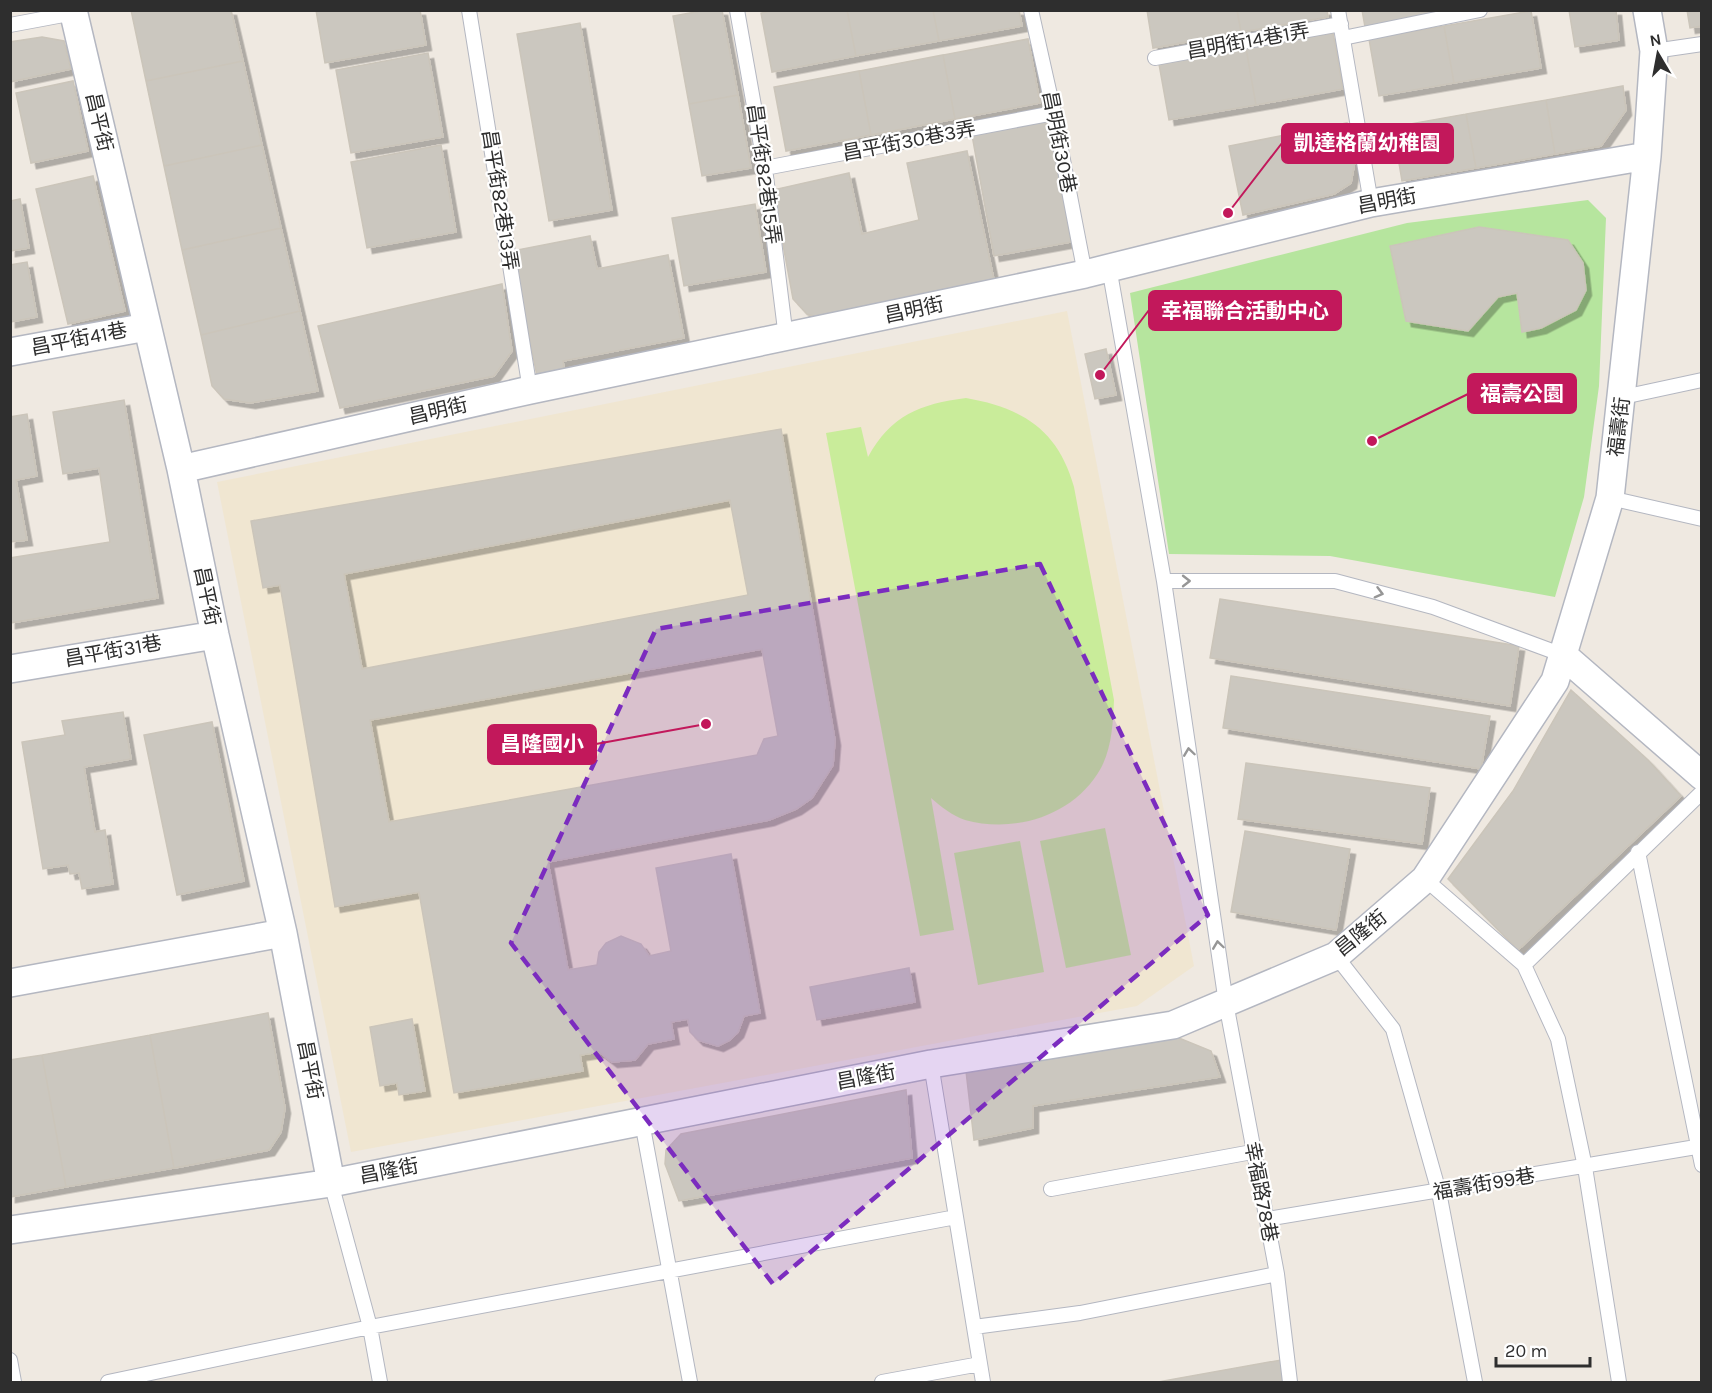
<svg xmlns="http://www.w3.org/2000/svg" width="1712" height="1393" viewBox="0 0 1712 1393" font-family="Karla,'Noto Sans TC',sans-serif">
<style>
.education{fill:#f0e6d1}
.green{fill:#b6e59e}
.pitch{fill:#c9ec9a}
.building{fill:#cbc7bf;stroke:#cbc5ba;stroke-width:1.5;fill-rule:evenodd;filter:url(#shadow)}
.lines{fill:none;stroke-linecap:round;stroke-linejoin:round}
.lane-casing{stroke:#b4b7c1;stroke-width:16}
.street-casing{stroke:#b4b7c1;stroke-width:30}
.lane{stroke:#fff;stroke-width:14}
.street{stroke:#fff;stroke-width:27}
.oneway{stroke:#969696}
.marked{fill:#7b2cbf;fill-opacity:0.2;stroke:#7b2cbf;stroke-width:4.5;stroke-dasharray:12 8;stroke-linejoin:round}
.labels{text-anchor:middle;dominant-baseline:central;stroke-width:4.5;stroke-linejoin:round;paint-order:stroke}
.street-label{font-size:20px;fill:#2e2e2e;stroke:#fff}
.leader{fill:none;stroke:#c2185b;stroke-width:2}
.callout-dot{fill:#c2185b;stroke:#fff;stroke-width:2}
.callout{fill:#c2185b;stroke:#c2185b;stroke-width:2}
.callout-label{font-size:21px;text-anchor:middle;font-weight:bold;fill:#fff}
</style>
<defs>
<filter id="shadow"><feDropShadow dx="5.5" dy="5.5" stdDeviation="0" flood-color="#0004"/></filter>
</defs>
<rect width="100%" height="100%" fill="#efe9e1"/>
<path class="education" d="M1067 311 1194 966 1137 1006 351 1152 217 482Z"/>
<path class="green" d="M1588 200 1606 218 1599 386 1584 497 1555 597 1330 556 1169 554 1130 293 1407 223Z"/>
<path class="pitch" d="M966 398C1023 408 1058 430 1074 487L1114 700C1113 723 1112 747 1101 768 1075 815 1016 834 965 820 953 816 940 806 931 798L954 930 920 936 826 433 861 427 868 457C891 415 920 404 966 398Z
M1105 828 1131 955 1066 968 1040 841Z
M1020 841 1044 972 978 985 954 853Z"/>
<path class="building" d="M131 10H231L243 61 146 81Z
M316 10H420L426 45 325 63Z
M706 10H722L738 95 689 104 673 16Z
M777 10H847L856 56 772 72 761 13Z
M847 10H933L939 41 856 56Z
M933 10H1019L1022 26 939 41Z
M1147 10H1237L1241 32 1153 48Z
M1237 10H1327L1328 17 1241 32Z
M1362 10H1439L1440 14 1365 27Z
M1569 10H1616L1619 40 1575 47Z
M1687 10H1702V26L1690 28Z
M1531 11 1541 68 1454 83 1444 26Z
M580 23 612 210 549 221 517 34Z
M1444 26 1454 83 1379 96 1369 39Z
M1333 33 1343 89 1256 105 1246 48Z
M42 37 64 41 71 69 10 82V42Z
M1028 39 1040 103 955 119 943 55Z
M1246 48 1256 105 1169 120 1159 64Z
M428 53 443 137 351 153 336 70Z
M943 55 955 119 871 135 859 71Z
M243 61 262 145 164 166 146 81Z
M859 71 871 135 786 151 774 87Z
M73 81 88 151 31 163 16 93Z
M1623 86 1626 110 1601 146 1555 154 1546 100Z
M738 95 751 168 702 176 689 104Z
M1546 100 1555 154 1476 168 1466 114Z
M1466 114 1476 168 1402 181 1393 127Z
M1049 121 1071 242 994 256 972 135Z
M1347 123 1355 161 1351 183 1334 194 1243 215 1229 146Z
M262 145 281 228 182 250 164 166Z
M441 145 456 232 367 248 351 162Z
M967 151 994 280 824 319 807 314 793 299 773 190 849 173 862 234 919 220 907 163Z
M93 176 125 311 68 324 36 189Z
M20 199 29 248 10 251V201Z
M755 204 766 272 684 286 672 218Z
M1479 227 1568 240 1583 263 1586 290 1576 310 1541 328 1522 332 1517 293 1498 297 1468 331 1406 321 1390 246Z
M281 228 300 311 201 335 182 250Z
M590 236 597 269 668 255 684 338 563 361 565 376 538 381 512 251Z
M27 262 37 317 10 322V265Z
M502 284 512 351 494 376 340 408 318 326Z
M300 311 318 391 250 403 224 399 212 386 201 335Z
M1106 349 1116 395 1095 399 1085 354Z
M124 400 158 598 10 623V558L110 542 99 468 63 474 53 412Z
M27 414 37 476 16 480 27 540 10 542V417Z
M781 429 835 740 833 765 812 798 796 809 769 820 548 862 568 970 597 965 599 952 606 943 621 936 641 944 649 956 671 951 656 868 731 854 760 1013 744 1016 738 1032 730 1040 718 1046 698 1040 690 1032 688 1019 671 1022 674 1039 648 1044 635 1060 612 1062 599 1052 580 1055 583 1071 454 1093 419 892 335 907 280 585 263 588 251 521ZM730 500 748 595 362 669 344 574ZM762 649 778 736 764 739 757 755 389 822 370 720Z
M1220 599 1519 646 1510 706 1210 658Z
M1231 676 1490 716 1481 769 1223 728Z
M1571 690 1648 760 1681 796 1518 950 1448 879 1513 791Z
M123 712 131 759 84 767 95 832 105 830 113 884 82 889 79 873 70 874 68 865 43 869 22 742 65 735 62 721Z
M212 722 244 881 177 895 144 735Z
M1246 763 1430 788 1422 844 1238 819Z
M1245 831 1350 849 1336 930 1231 912Z
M909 968 915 1002 817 1020 810 987Z
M268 1013 285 1108 281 1132 269 1150 174 1168 150 1035Z
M412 1019 425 1091 399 1095 397 1083 380 1086 370 1027Z
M1169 1034 1211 1051 1220 1077 1033 1106V1128L974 1140 966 1071Z
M150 1035 174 1168 66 1187 42 1055Z
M42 1055 66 1187 10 1197V1060Z
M906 1090 912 1158 679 1201 665 1164 666 1150 681 1134Z
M1281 1360 1285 1382H1158Z"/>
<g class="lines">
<defs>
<path id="lane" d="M469 10 530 390
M737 10 765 168 786 338
M1031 10 1054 113 1085 274
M1338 10 1371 203
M10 25 74 13
M1343 38 1480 10
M1654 51 1702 44
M1155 58 1341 24
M765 168 1054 113
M1109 267 1164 581
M1623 397 1702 380
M1610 498 1702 519
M1638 852 1702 1165
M1425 879 1524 965 1558 1039 1585 1167 1619 1382
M1336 956 1393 1029 1439 1192 1475 1382
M1524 965 1702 792
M931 1064 983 1382
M642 1122 690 1382
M331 1183 370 1327 380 1382
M1051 1189 1252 1152
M1267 1219 1702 1146
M974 1327 1080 1313 1277 1274
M10 1360 14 1382
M108 1382 370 1327 956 1217
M882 1382 980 1364
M1290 1382 1277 1274 1226 1003 1164 581H1335L1433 607 1563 655"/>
<path id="street" d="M73 10 181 469 215 635 283 933 331 1183
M10 352 147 327
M181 469 530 390 1085 274 1371 203 1647 156
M1563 655 1702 776
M10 669 215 635
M10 983 283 933
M10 1230 331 1183 931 1064 1173 1025 1336 956 1425 879 1555 681 1610 498 1647 156 1654 51 1647 10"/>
</defs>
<use href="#lane" class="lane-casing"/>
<use href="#street" class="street-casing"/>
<use href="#lane" class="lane"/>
<use href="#street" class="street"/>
</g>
<defs><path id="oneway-chevron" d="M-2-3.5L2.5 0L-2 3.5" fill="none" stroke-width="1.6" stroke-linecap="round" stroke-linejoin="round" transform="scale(1.5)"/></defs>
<g class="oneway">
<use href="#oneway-chevron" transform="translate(1186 581)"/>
<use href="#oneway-chevron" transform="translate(1379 593) rotate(15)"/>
<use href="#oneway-chevron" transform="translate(1189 752) rotate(-98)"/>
<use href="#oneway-chevron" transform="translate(1218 945) rotate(-98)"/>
</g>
<path class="marked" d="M1040 564 1208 915 773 1284 511 943 656 629Z"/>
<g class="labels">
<g class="street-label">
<text transform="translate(1248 41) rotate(-10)">昌明街14巷1弄</text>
<text transform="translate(99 122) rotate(77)">昌平街</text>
<text transform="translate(909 141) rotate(-11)">昌平街30巷3弄</text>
<text transform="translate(1059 142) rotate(79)">昌明街30巷</text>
<text transform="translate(764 174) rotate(82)">昌平街82巷15弄</text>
<text transform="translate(500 200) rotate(81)">昌平街82巷13弄</text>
<text transform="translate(1387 201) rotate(-11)">昌明街</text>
<text transform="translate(914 310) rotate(-12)">昌明街</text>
<text transform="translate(79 339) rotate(-11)">昌平街41巷</text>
<text transform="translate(438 411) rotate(-13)">昌明街</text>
<text transform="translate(1619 427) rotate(-83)">福壽街</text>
<text transform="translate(207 596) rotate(78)">昌平街</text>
<text transform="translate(113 651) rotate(-10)">昌平街31巷</text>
<text transform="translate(1361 933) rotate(-39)">昌隆街</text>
<text transform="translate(310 1070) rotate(79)">昌平街</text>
<text transform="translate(866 1077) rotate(-11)">昌隆街</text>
<text transform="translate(389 1171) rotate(-11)">昌隆街</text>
<text transform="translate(1484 1184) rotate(-10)">福壽街99巷</text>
<text transform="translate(1261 1192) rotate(79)">幸福路78巷</text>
</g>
</g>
<path class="leader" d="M1228 213L1282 143M1100 375L1149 310M1372 441L1468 394M706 724L596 744"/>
<g class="callout-dot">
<circle cx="1228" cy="213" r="6"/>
<circle cx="1100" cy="375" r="6"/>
<circle cx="1372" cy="441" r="6"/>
<circle cx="706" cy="724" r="6"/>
</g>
<g class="callout">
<rect x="1282" y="124" width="171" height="39" rx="6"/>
<rect x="1149" y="291" width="192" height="39" rx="6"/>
<rect x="1468" y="374" width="108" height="39" rx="6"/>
<rect x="488" y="725" width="108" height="39" rx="6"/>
</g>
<g class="callout-label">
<text x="1367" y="150">凱達格蘭幼稚園</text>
<text x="1245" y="318">幸福聯合活動中心</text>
<text x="1522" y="401">福壽公園</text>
<text x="542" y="751">昌隆國小</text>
</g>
<rect width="1712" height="1393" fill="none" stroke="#2e2e2e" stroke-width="24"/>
<g transform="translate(1658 54) rotate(350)" stroke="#ffffff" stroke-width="4.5" paint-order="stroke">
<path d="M0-4.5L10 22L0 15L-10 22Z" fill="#2e2e2e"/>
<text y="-9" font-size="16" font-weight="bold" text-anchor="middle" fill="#2e2e2e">N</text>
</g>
<path d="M1496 1357v9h94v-9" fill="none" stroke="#2e2e2e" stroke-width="3"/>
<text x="1505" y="1357" font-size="18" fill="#2e2e2e" stroke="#ffffff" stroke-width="4.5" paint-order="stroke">20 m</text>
</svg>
